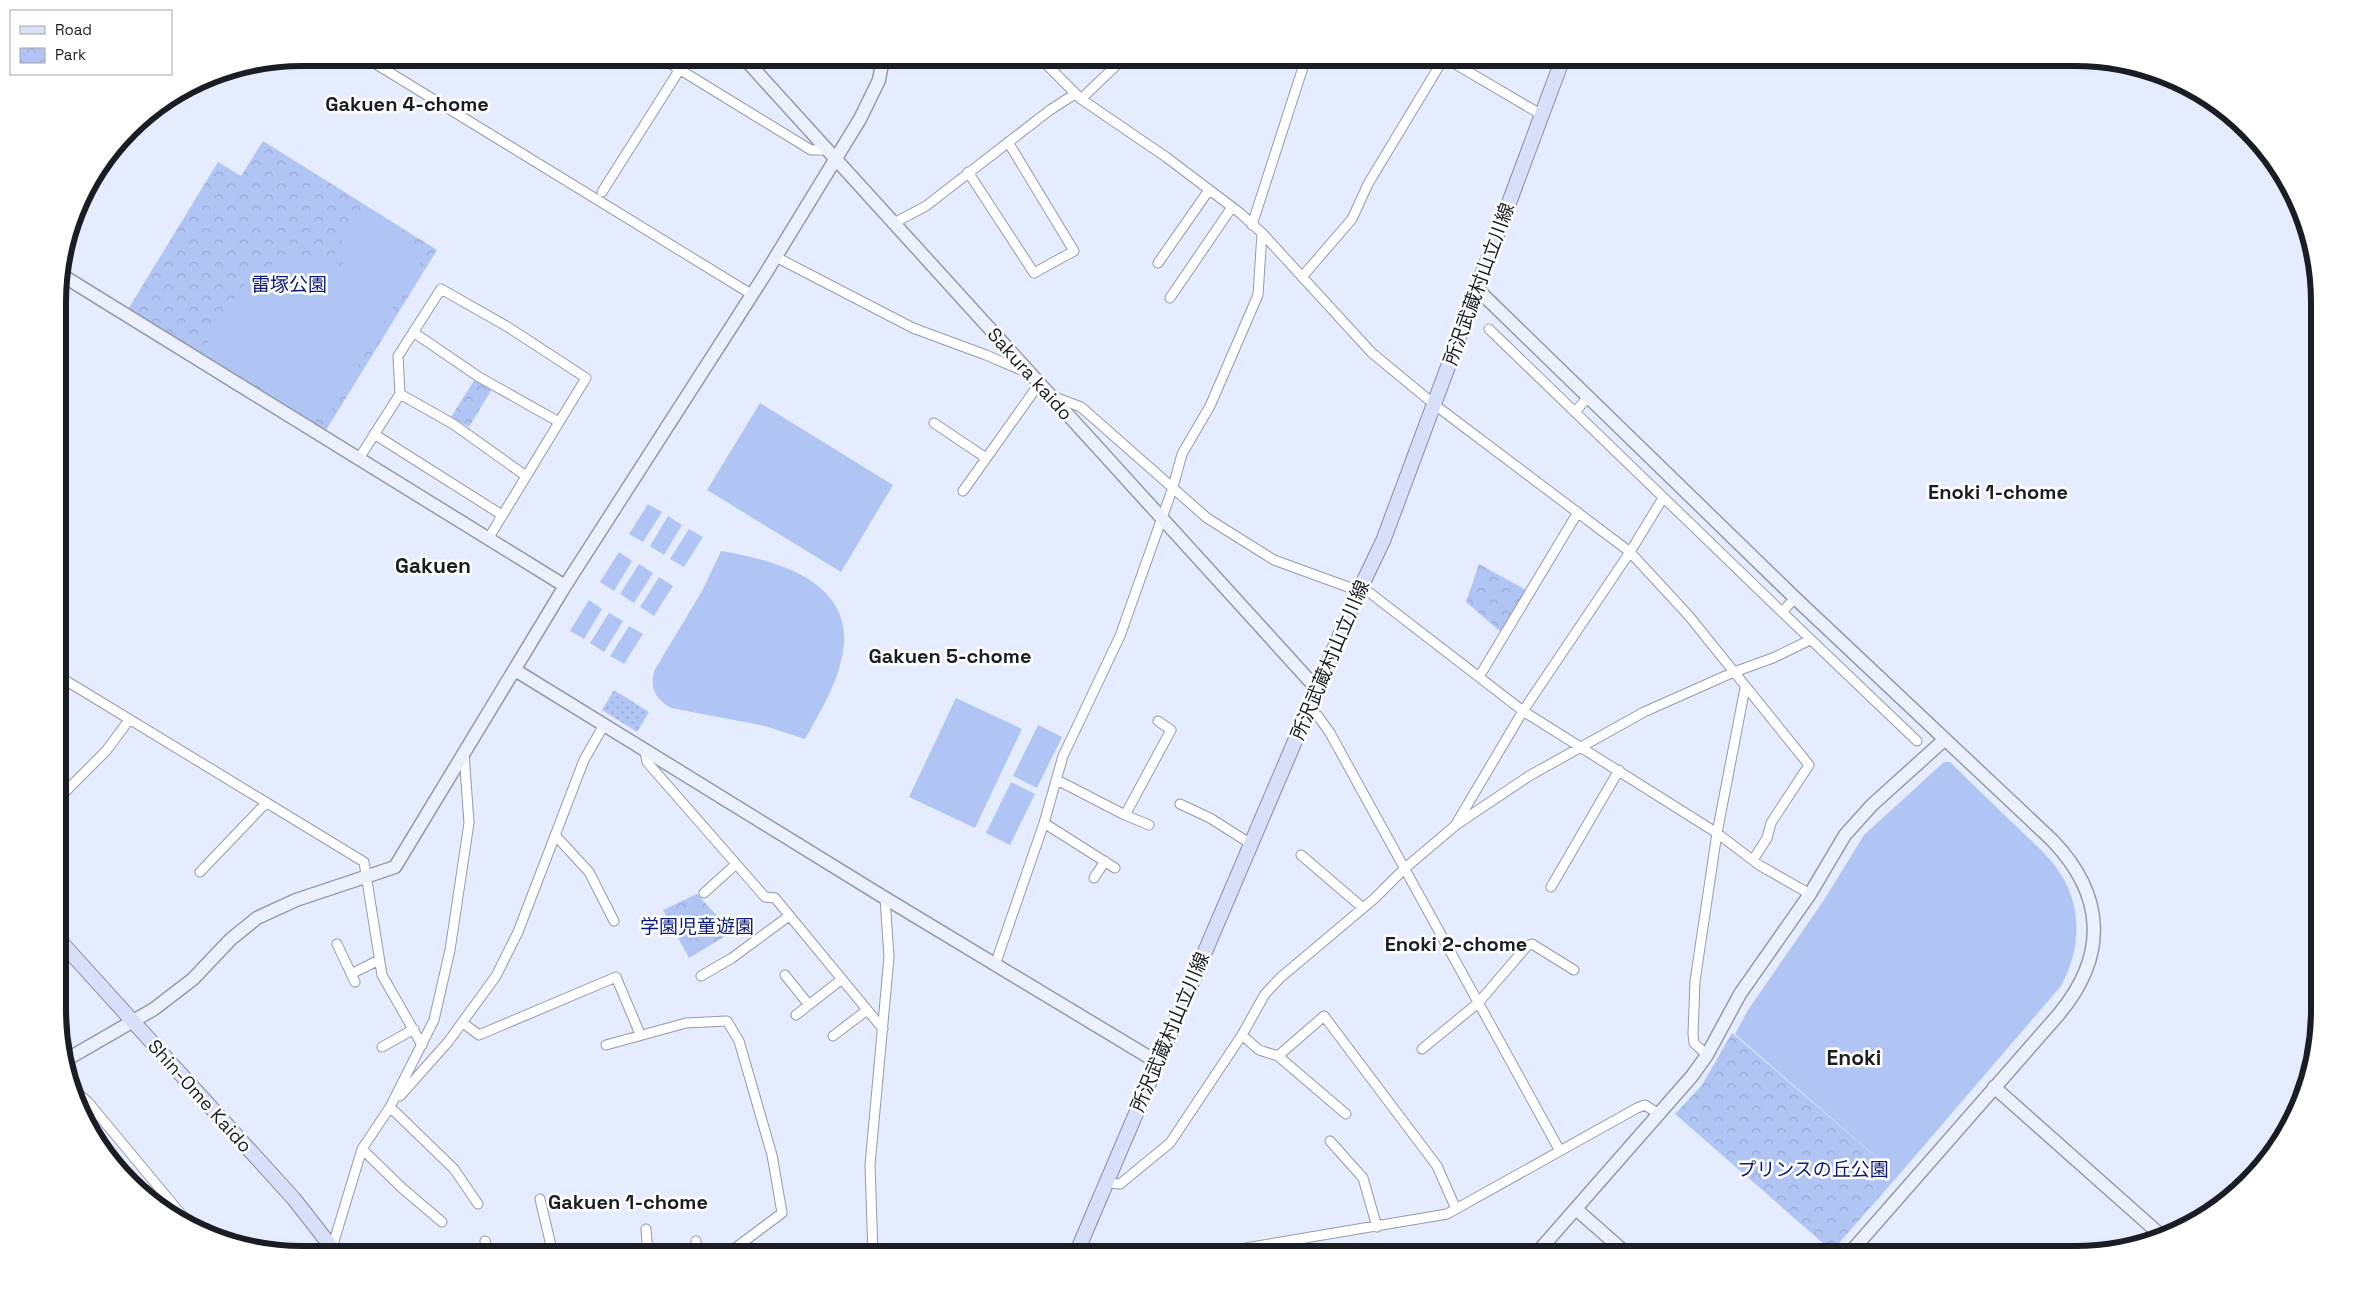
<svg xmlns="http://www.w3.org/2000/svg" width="2377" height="1312" viewBox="0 0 2377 1312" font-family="'Space Grotesk','Noto Sans JP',sans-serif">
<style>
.grass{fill:url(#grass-dots)}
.park{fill:url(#park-crowns)}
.pitch{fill:#b1c5f5}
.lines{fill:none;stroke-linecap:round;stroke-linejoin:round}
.street-casing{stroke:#949bab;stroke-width:11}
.secondary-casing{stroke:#949bab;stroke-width:15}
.primary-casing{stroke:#838faa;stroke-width:16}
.street{stroke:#fff;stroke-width:9}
.secondary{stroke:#ebf0fb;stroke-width:12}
.primary{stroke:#d7e0f8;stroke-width:14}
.labels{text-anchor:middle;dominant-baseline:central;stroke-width:5;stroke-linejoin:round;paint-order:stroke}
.park-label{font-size:19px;fill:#0b1a76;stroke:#fff}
.street-label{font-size:19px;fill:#1a1d23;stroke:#fff}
.neighbourhood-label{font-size:20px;font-weight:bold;fill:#1a1d23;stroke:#fff}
.quarter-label{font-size:21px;font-weight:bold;fill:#1a1d23;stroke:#fff}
.rim{fill:none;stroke:#1a1d23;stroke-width:6}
</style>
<defs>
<pattern id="grass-dots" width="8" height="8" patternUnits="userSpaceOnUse" patternTransform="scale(1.25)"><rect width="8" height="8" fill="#b1c5f5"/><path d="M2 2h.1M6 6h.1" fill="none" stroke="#98a9d2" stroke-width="1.8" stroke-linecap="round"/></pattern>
<pattern id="park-crowns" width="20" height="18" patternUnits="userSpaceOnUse" patternTransform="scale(1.25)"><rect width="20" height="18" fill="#b1c5f5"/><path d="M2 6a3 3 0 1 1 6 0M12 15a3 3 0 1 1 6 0" fill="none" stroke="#98a9d2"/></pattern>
</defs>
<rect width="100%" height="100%" fill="#e4ecfd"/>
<path class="grass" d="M614 690 649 712 637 732 602 710Z"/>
<path class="park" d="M263 141 437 250 325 432 127 311 218 162 241 176Z
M475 379 492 389 469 427 451 417Z
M1479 564 1526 590 1502 633 1466 602Z
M697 894 732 932 689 958 663 910Z
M1732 1033 1898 1176 1832 1251 1675 1114 1702 1085Z"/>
<path class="pitch" d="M360 210 427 251 328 414 311 418 203 352C229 307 251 250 315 261 327 263 339 270 351 274L347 265 333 257Z
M760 403 893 485 841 572 707 490Z
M648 504 662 512 643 542 629 534Z
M668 516 682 525 664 555 650 546Z
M689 529 703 537 684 567 670 559Z
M721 551C775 560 855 581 843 652 838 683 820 712 805 739L765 726 671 708C655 698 650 690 654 671L702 591Z
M619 552 632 561 614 591 600 582Z
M639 564 653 573 634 603 620 594Z
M659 577 673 586 654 616 640 607Z
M589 600 602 609 584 639 570 631Z
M609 613 623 621 604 652 590 643Z
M629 626 643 634 624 664 610 656Z
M956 698 1022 729 975 828 909 797Z
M1038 725 1062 737 1037 788 1013 776Z
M1944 762H1950C1971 783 1992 803 2014 824 2028 838 2044 851 2056 867 2083 903 2082 948 2061 986L1898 1176 1735 1034 1748 1010 1824 900 1864 835Z
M1011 782 1035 794 1010 845 986 833Z"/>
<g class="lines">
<defs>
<path id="street" d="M366 58 751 294
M661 58 811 150H827
M1040 58 1081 99 1166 157 1240 213 1262 233 1372 353 1435 405 1630 552 1689 616 1809 765 1771 823 1767 838 1753 860
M1445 58 1542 115
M1081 99 1124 58
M968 172 1034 273 1074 251 1008 142
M602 192 680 69
M894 223 926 206 1050 110 1075 94
M1252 225 1306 58
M776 257 913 328 986 355 1028 373
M1158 263 1209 190
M1302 277 1352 219 1368 184 1444 58
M1170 298 1232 207
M1489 329 1782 612
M413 332 479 377 559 422
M400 394 453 424 526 476
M1052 396 1081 407 1207 518 1274 560 1359 591
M1575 412 1588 397
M934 423 986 458
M374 434 502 515
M358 460 400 394 398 356 441 289 508 327 586 378 488 539
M963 491 1039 384
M1361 586 1523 711 1717 833 1759 865 1810 894
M1795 598 1782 612 1917 741
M60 677 364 862 382 975 422 1045
M1479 677 1578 512
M1308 710 1318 716 1330 733 1560 1151
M645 751 647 762 765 897 775 898 883 1029
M1057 780 1125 815 1149 825
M60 797 106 751 129 720
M1180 804 1210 818 1251 844
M1125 815 1171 730 1158 721
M1044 823 1115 868
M1456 824 1523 711 1630 552 1663 498
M555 835 589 872 614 921
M1301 855 1363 908
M200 872 266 803
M1094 878 1105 861
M1551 887 1619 770
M704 893 735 865
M337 944 355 982
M995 965 1044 823 1063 756 1120 636 1173 487 1182 454 1210 406 1258 295 1262 233
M351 974 379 960
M785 975 809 1005
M701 976 732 958 789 916
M796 1015 842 979
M463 1023 479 1035 616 977 640 1034
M1242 1035 1259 1050 1278 1056 1324 1016 1437 1166 1456 1209
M833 1036 867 1010
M606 1045 686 1023 727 1021 739 1041 772 1155 782 1213 734 1249 735 1254
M382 1047 414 1029
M1422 1049 1478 1003 1528 945 1532 944 1574 970
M1707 1055 1694 1043 1693 1034 1695 981 1717 833 1745 688
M1278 1056 1346 1114
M70 1086 88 1102 191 1226
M400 1096 448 1042 496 976 518 932 584 760 604 725
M390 1107 454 1169 478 1204
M1330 1141 1363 1178 1377 1227
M362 1149 402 1188 442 1222
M1106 1183 1120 1184 1170 1143 1242 1035 1265 994 1280 978 1375 898 1404 869 1456 825 1529 776 1644 712 1734 672 1773 658 1810 640
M540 1199 553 1254
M646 1229 648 1254
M485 1241 489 1254
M696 1241 697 1254
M332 1248 362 1149 390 1107 434 1020 450 950 469 823 464 753
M873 1254 870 1165 889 957 885 898
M1210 1254 1447 1214 1637 1108 1645 1105 1659 1114"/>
<path id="secondary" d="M744 58 1317 689
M60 274 565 586
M1476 288 1795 598 2052 840C2105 895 2108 955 2059 1014L1849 1254
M515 670 885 898 1157 1062
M64 1061 154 1009 193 979 231 939 257 918 296 900 395 867 565 586 764 276 860 119 879 80 883 58
M1994 1087 2163 1237
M1576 1209 1627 1254
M1536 1254 1692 1076 1707 1055 1740 994 1810 894 1845 835 1872 805 1944 740"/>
<path id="primary" d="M60 941 294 1199 337 1254
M1076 1254 1359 591 1383 541 1563 58"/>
</defs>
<use href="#street" class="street-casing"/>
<use href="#secondary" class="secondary-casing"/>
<use href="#primary" class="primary-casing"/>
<use href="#street" class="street"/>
<use href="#secondary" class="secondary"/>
<use href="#primary" class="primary"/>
</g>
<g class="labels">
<g class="park-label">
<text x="289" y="284">雷塚公園</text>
<text x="697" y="926">学園児童遊園</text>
<text x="1813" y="1169">プリンスの丘公園</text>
</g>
<g class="street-label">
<text transform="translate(1479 284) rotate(-70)">所沢武蔵村山立川線</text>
<text transform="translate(1030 374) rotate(48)">Sakura kaido</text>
<text transform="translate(1330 660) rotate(-67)">所沢武蔵村山立川線</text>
<text transform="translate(1170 1032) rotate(-67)">所沢武蔵村山立川線</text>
<text transform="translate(200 1096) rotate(48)">Shin-Ome Kaido</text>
</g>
<g class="neighbourhood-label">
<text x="407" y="104">Gakuen 4-chome</text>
<text x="1998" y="492">Enoki 1-chome</text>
<text x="950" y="656">Gakuen 5-chome</text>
<text x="1456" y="944">Enoki 2-chome</text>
<text x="628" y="1202">Gakuen 1-chome</text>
</g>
<g class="quarter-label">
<text x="433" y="565">Gakuen</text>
<text x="1854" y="1057">Enoki</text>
</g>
</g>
<path d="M0 0H2377V1312H0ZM302 66H2075A236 236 0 0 1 2311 302V1010A236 236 0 0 1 2075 1246H302A236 236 0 0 1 66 1010V302A236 236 0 0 1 302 66Z" fill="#fff" fill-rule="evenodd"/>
<path class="rim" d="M302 66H2075A236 236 0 0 1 2311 302V1010A236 236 0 0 1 2075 1246H302A236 236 0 0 1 66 1010V302A236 236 0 0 1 302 66Z"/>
<rect x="10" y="10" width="162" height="65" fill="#ffffff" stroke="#a3a5a7"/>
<rect x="20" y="26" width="25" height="8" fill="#d7e0f8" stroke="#a3a5a7"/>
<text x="55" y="35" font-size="15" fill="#1a1d23">Road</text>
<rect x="20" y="48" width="25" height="15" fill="url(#park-crowns)" stroke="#a3a5a7"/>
<text x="55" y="60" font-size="15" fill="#1a1d23">Park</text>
</svg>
